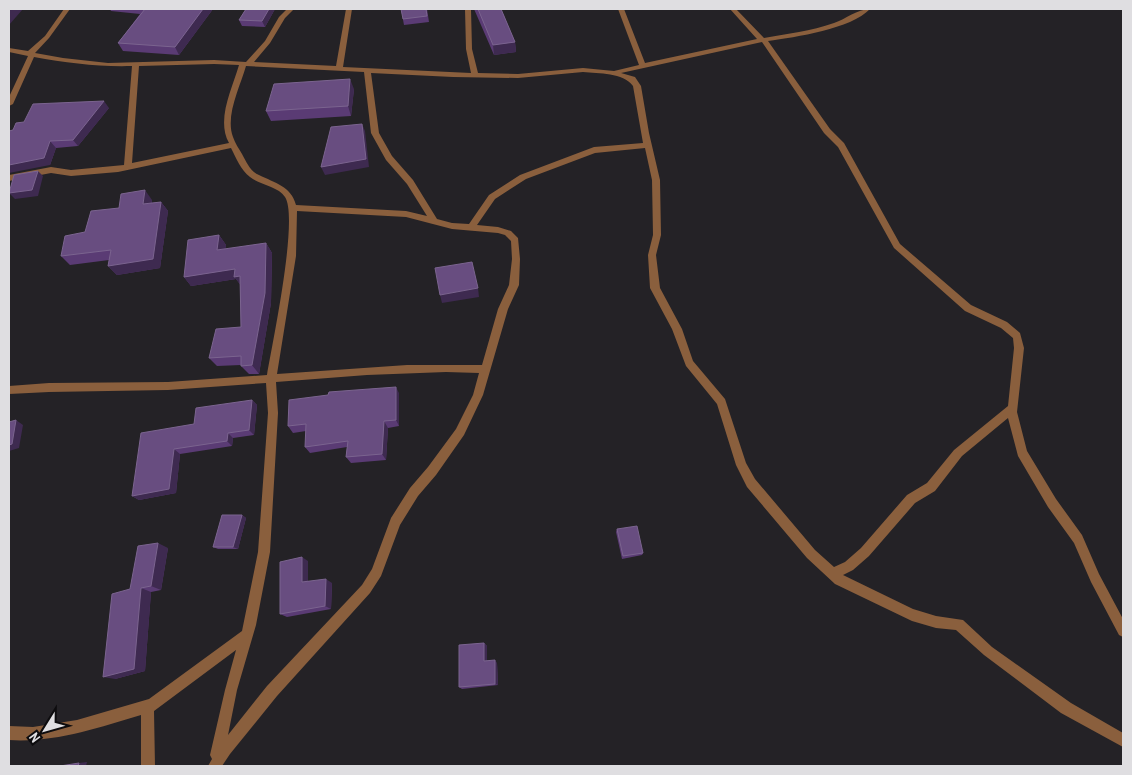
<svg xmlns="http://www.w3.org/2000/svg" width="1132" height="775" viewBox="0 0 1132 775" font-family="'Archivo Narrow',sans-serif">
<style>
.lines{fill:none;stroke-linecap:round;stroke-linejoin:round}
.street{fill:#8a5f3d;fill-rule:evenodd}
.wall{fill:#5a3b74}
.shaded-wall{fill:#3e2a50}
.building{fill:#684d80;stroke:#7b648f}
</style>
<rect width="100%" height="100%" fill="#242226"/>
<g class="lines">
<path class="street" d="M64 9H70L49 38 35 53 63 58 108 63 214 60 246 62 265 41 279 17 287 9H294L285 18 270 43 254 62 336 66 346 9H352L343 67 471 73 466 49 465 9H471L472 49 478 73 518 74 583 68 614 71 639 65 618 9H624L645 63 757 39 730 9H736L764 38C787 34 811 31 834 23 846 19 857 9 870 9 851 29 796 37 768 41L830 129 844 143 900 244 971 305 1007 322 1020 333 1024 348 1017 412 1027 451 1056 499 1082 535 1099 574 1123 619V637L1119 635 1091 582 1074 543 1048 507 1018 456 1008 418 962 456 935 491 915 503 869 556 853 570 843 575 913 609 936 616 963 620 992 647 1071 703 1123 733V747L1061 713 984 655 956 630 936 628 912 621 835 584 807 558 747 487 736 465 717 404 686 366 672 329 650 288 648 255 653 235 652 180 645 148 595 153 526 179 495 199 477 225 498 227 511 231 518 238 520 259 519 285 508 309 483 395 464 435 436 475 418 496 400 525 381 576 370 593 277 696 230 754 222 766H208L212 759 210 755 225 690 236 650 154 711 155 766H141V715C97 728 54 743 9 740V726L33 727 77 720 149 699 242 631 258 552 268 413 266 383 168 390 49 392 9 394V386L49 383 168 382 267 375C272 345 299 218 285 197 278 186 260 185 250 177 241 170 236 158 231 148L118 172 71 176 51 173 9 181V175L51 167 71 170 124 165 132 66C99 67 67 63 34 57L13 104 9 106V97L28 56 9 52V48L28 51 45 36ZM762 42 824 133 838 147 894 248 965 311 1001 328 1013 338 1014 348 1008 406 954 450 927 483 907 495 861 548 845 562 834 567 815 550 755 479 746 463 725 399 693 361 682 329 660 288 656 255 661 235 660 180 649 133 641 86 635 77 621 73ZM214 64 239 65C232 89 216 120 229 143L132 163 139 66ZM246 66 364 72 371 133 386 160 407 184 427 216 406 211 296 205C291 186 275 183 259 175 250 171 247 163 242 154 239 149 235 143 233 137 225 116 240 87 246 66ZM583 72C599 74 623 72 633 86L643 143 594 147 520 175 489 195 469 224 452 223 437 219 413 180 392 156 379 133 371 73 453 77 518 78ZM297 211 406 217 452 229 498 233 505 235 511 241 512 259 509 285 498 309 482 365H407L277 374 296 256ZM446 372 479 373 473 395 456 429 428 467 410 488 391 518 372 569 362 585 267 686 228 735 237 690 256 625 270 552 278 413 276 382 367 375Z"/>
</g>
<path class="wall" d="M110 9H213L179 55 123 51 118 43 140 14 111 11Z
M246 9H275L265 27 242 26 239 20Z
M401 9H427L429 22 404 25Z
M474 9H501L515 42 516 52 494 55Z
M354 89 351 116 271 121 266 111Z
M109 108 78 146 56 148 50 165 13 130Z
M152 200V203L161 202 168 211 160 268 117 275 108 266 109 260 70 265 61 256 119 208Z
M219 235 226 245 225 249 266 243 272 253 271 303 259 374H249L241 366V365L217 366 209 358 241 327 240 284 236 279 191 286 184 277Z
M399 393V426L388 428 386 460 351 463 346 457 347 447 310 453 305 447 306 431 293 433 288 426Z
M252 400 257 405 254 435 233 438 232 446 180 454 176 493 139 500 132 496 194 424Z
M242 515 246 518 238 549H218L213 547Z
M617 529 643 553 642 555 622 559 616 532Z
M168 548 161 590 151 592 145 671 115 679 130 589Z
M308 561V581L332 583 331 609 287 617 280 614Z
M484 643 487 646V661L497 663 498 685 462 689 459 687Z"/>
<path class="shaded-wall" d="M9 9H23L9 25Z
M203 9H213L179 55 175 47Z
M269 9H275L265 27 262 21Z
M515 42 516 52 494 55 493 45Z
M350 79 354 89 351 116 348 106Z
M104 101 109 108 78 146 73 140Z
M362 124 365 131 369 167 325 175 321 167Z
M50 141 56 148 50 165 9 173V165Z
M38 171 43 176 38 196 15 199 9 193Z
M145 190 152 200 151 213 143 204Z
M161 202 168 211 160 268 117 275 108 266Z
M219 235 226 245 224 260 217 250Z
M266 243 272 253 271 303 259 374 252 365Z
M235 269 246 285 241 286 236 279 191 286 184 277Z
M478 288 479 297 442 303 440 295Z
M396 387 399 393V426L396 420Z
M252 400 257 405 254 435 249 430Z
M16 420 23 425 19 448 9 451V445Z
M384 421 388 428 386 460 382 454Z
M228 433 233 438 232 446 227 441Z
M174 449 180 454 176 493 139 500 132 496Z
M242 515 246 518 238 549 233 547Z
M158 543 168 548 161 590 151 586Z
M302 557 308 561V586L302 582Z
M326 579 332 583 331 609 325 606Z
M141 588 151 592 145 671 115 679 103 677Z
M484 643 487 646V663L484 661Z
M495 660 497 663 498 685 495 684Z
M87 762 86 766H78L79 763Z"/>
<path class="building" d="M145 9H203L175 47 118 43Z
M246 9H269L262 21 239 20Z
M401 9H426L427 16 403 19Z
M478 9H501L515 42 493 45Z
M350 79 348 106 266 111 274 84Z
M104 101 73 140 50 141 44 158 9 165V131L13 130 16 123 24 122 33 104Z
M362 124 366 159 321 167 331 127Z
M38 171 32 190 9 193 14 175Z
M145 190 143 204 161 202 153 259 108 266 111 250 61 256 65 236 85 232 91 211 119 208 121 194Z
M219 235 217 250 266 243 265 293 252 365 241 366V356L209 358 216 329 241 327 240 276 234 277 235 269 184 277 188 240Z
M472 262 478 288 440 295 435 268Z
M396 387V420L384 421 382 454 346 457 348 441 305 447 306 424 288 426 289 400 328 395 329 392Z
M252 400 249 430 228 433 227 441 174 449 169 489 132 496 141 433 194 424 196 408Z
M16 420 12 444 9 445V422Z
M222 515H242L233 547H213Z
M637 526 643 553 623 556 617 529Z
M158 543 151 586 141 588 134 669 103 677 112 594 130 589 138 546Z
M302 557V582L326 579 325 606 280 614V562Z
M484 643V661L495 660V684L459 687V645Z
M79 763 78 766H60Z"/>
<rect width="1132" height="775" fill="none" stroke="#dfdee1" stroke-width="20"/>
<g transform="translate(45 730) rotate(233)" stroke="#0d0c0e" stroke-width="4" paint-order="stroke">
<path d="M0-4L9 19L0 12L-9 19Z" fill="#dfdee1"/>
<text y="-8" font-size="14" font-weight="bold" text-anchor="middle" fill="#dfdee1">N</text>
</g>
</svg>
